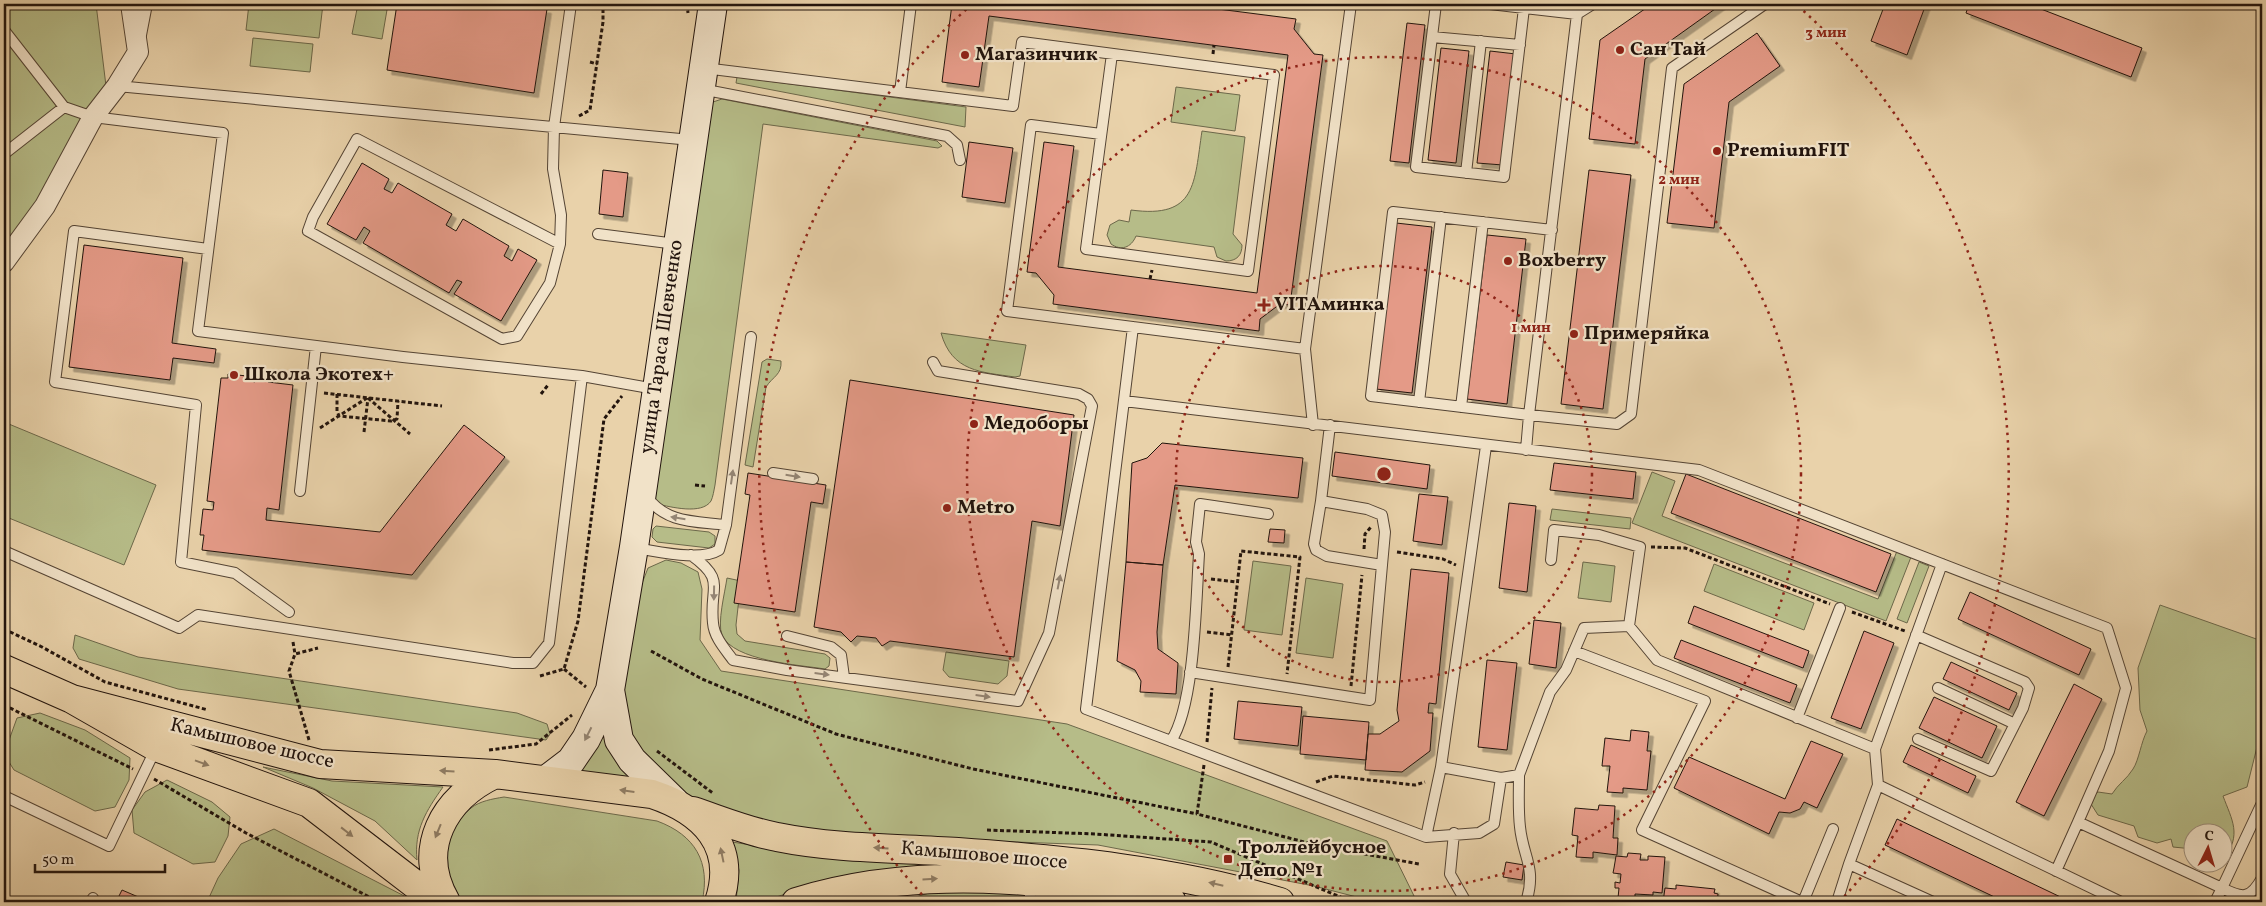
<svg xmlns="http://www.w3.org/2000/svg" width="2266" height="906" viewBox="0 0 2266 906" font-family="Vollkorn,serif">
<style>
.green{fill:#b6bc88;stroke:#6c684a}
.building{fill:#e49a87;stroke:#22140d;filter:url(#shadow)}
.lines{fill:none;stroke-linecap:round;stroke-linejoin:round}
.lane-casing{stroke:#544434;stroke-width:12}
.street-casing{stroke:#544434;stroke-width:22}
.secondary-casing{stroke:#22140d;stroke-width:30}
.primary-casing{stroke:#22140d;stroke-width:30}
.path{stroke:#22140d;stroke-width:3;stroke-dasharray:4 2.5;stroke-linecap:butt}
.lane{stroke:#f1e2c8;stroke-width:10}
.street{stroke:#f1e2c8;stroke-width:20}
.secondary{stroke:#f1e2c8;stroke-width:28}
.primary{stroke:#e9d2aa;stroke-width:28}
.oneway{fill:#948574}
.oneway2{fill:#8f7c63}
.ring{fill:none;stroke:#8f2418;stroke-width:2.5;stroke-dasharray:2.5 5}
.poi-dot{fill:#8f2418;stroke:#f1e2c8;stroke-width:2}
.labels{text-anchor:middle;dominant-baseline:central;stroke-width:4.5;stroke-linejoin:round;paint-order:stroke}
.poi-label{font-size:20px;font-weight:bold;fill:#22140d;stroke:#f1e2c8;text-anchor:start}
.street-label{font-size:20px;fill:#22140d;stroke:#f1e2c8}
.centre{fill:#8f2418;stroke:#f1e2c8;stroke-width:2.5}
.ring-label{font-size:15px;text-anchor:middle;font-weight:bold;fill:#8f2418;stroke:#f1e2c8;stroke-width:4.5;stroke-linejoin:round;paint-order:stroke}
</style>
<defs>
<filter id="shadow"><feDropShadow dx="4.5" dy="4.5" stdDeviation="0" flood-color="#0004"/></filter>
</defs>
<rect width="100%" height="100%" fill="#e9d2aa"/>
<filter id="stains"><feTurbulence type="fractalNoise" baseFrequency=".004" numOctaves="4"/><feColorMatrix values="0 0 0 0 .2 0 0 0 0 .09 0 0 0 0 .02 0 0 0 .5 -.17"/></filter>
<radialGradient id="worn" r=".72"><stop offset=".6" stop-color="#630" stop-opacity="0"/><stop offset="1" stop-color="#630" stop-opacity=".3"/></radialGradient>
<path class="green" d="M4 4H96L106 86 4 260Z
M249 4H323L319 38 246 30Z
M358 4H388L382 39 352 34Z
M253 38 313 44 310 72 250 66Z
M737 77 966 107 965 127 736 83Z
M1176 87 1240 95 1235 131 1171 122Z
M722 99 937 141 942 146 938 148 763 124 715 485C714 490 713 497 711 501 702 515 671 507 657 504L653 492 702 112 713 102Z
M1202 131 1245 137 1233 234 1242 245C1242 255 1237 261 1226 261L1217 257 1214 247 1136 236C1131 248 1121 251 1111 244L1107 235 1110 225 1119 220 1129 222 1131 210C1197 219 1194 183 1202 131Z
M941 333 1026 345 1020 376 1015 377C981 372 952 372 941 333Z
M767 359 781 361C782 375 773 376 766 387L753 467 745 465 762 362Z
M4 422 156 485 124 565 4 516Z
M1652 472 1675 481 1662 516 1878 599 1897 551 1911 557 1886 621 1632 523Z
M1552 509 1631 518 1630 529 1550 520Z
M656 526 709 532 715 536V544L709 548 657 542 652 537 653 529Z
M666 560 681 563 698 572 702 589 700 640 721 671 1067 724 1387 841 1417 902H1376L1314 886 1098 845 824 835 711 809 647 768 634 747 618 701 639 591 648 568Z
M1253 561 1291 566 1282 635 1244 630Z
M1583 562 1615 566 1611 602 1578 598Z
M1919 562 1929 566 1907 623 1897 619Z
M1714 564 1814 603 1804 630 1704 591Z
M727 578 741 581 736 625 737 634 745 641 825 654 830 658 829 666 825 669C800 665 733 661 722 635 717 623 725 592 727 578Z
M1306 578 1343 584 1333 658 1296 653Z
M2160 605 2262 641V727L2247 787 2223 796C2232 820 2242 835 2224 858V834H2194L2193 849 2173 847 2171 839 2157 843 2138 837 2134 826 2098 815 2091 804V797L2098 792 2112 794C2118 784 2127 779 2133 769 2139 760 2141 742 2147 731L2140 710 2138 668Z
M75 635 138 657 517 713 547 724 550 734 546 740 178 689 79 659 73 648Z
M946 652 1009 661 1007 676 998 684 949 677 943 670Z
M40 713 85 730 130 758 129 780 115 807 95 811 14 770 4 754 17 718Z
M602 725 635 781 568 771Z
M263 767 332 781 443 787C426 811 414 830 417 860L375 821 313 788Z
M167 780 212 802 230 817 228 836 215 862 193 864 134 833 132 810 145 792Z
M504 797 657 821C695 835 711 862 702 902H464C438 877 441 830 471 808 480 801 492 799 504 797Z
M274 829 416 902H207L218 878 241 844Z
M732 842 815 855 939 861V868L829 879 762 902H736L739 870Z
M970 888 1111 902H899L929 893Z"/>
<path class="building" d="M397 4H516L547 9 534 93 387 70Z
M952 4H1179L1296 19 1294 29 1314 54 1323 55 1290 305 1280 304 1260 319 1259 331 1053 304 1054 295 1036 273 1027 272 1044 142 1074 146 1058 267 1257 293 1288 55 989 16 979 87 942 82Z
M1652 4H1722L1645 59 1635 144 1589 139 1600 40Z
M1885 4H1926L1907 55 1871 41Z
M1969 4H2028L2142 48 2131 77 1966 13Z
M1407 23 1425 25 1409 163 1390 161Z
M1757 33 1780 66 1729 102 1714 228 1667 223 1684 84Z
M1441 48 1469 51 1456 163 1428 160Z
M1490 51 1516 54 1503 165 1477 163Z
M969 142 1013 148 1005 203 962 197Z
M362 163 389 179 384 189 392 193 398 183 452 214 446 225 456 231 463 219 509 246 504 256 512 261 518 249 537 260 501 321 454 294 462 282 457 280 449 293 363 243 370 231 364 227 356 240 327 224Z
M603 170 628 173 623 217 599 214Z
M1589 170 1631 175 1603 409 1561 404Z
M1396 223 1432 227 1412 393 1376 389Z
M1487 235 1526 239 1507 404 1467 399Z
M84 245 183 258 172 343 216 349 214 363 173 358 170 380 69 367Z
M228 374 247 376 246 380 255 382 256 376 269 378 268 382 293 385 279 510 267 508 266 520 380 532 464 425 505 457 412 575 202 550 204 535H200L203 509 213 510 214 502 207 501 221 378H228Z
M850 380 1074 415 1060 526 1032 521 1014 657 890 641 882 646 876 638 857 636 851 642 841 632 814 627Z
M1162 443 1303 458 1298 498 1175 485 1163 565 1126 562 1132 463 1147 458Z
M1335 452 1430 465 1427 489 1332 476Z
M1554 463 1636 472 1633 499 1550 490Z
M748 473 826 485 823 504 811 502 795 612 734 603 750 495 745 494Z
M1686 474 1891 554 1876 592 1671 513Z
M1419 494 1448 497 1442 545 1413 541Z
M1509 503 1536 506 1527 592 1499 588Z
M1270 529 1285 530 1284 543 1268 542Z
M1126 562 1163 565 1157 632 1158 649 1178 663 1176 694 1140 692 1141 681 1135 670 1117 661Z
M1411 569 1449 573 1436 704 1429 703 1428 713H1433L1430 751 1402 772 1365 770 1368 734H1380L1399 721 1397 710Z
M1970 592 2091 649 2079 675 1958 619Z
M1694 606 1809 651 1803 668 1688 623Z
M1534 620 1561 623 1556 668 1529 664Z
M1864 631 1894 643 1861 729 1831 718Z
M1681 640 1797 685 1790 703 1674 658Z
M1487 660 1517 663 1507 750 1478 747Z
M1951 662 2017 693 2009 710 1943 679Z
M2074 684 2102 699 2044 816 2016 802Z
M1934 697 1997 726 1982 758 1919 728Z
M1238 701 1302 707 1298 746 1234 739Z
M1303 716 1369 722 1366 760 1300 754Z
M1631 730 1649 732 1647 751H1651L1647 790 1623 788V793L1607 792 1610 766H1602L1605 738 1630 741Z
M1811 741 1843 754 1817 808 1804 802 1800 809 1790 813 1779 812 1769 834 1674 788 1689 757 1785 799Z
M1911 745 1976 776 1968 793 1903 762Z
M1599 805 1615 806 1613 838H1618L1617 855 1593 852V858L1576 857 1578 836 1572 835 1575 808 1598 810Z
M1897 819 2071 902H2005L1885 845Z
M1628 853 1641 854 1640 860H1648V856L1665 857 1662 893 1653 892V895L1635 894V900L1618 898 1619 888H1615V882L1620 883 1621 874 1613 873 1614 868 1616 856 1627 857Z
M1506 862 1524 865 1522 880 1503 877Z
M1676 885 1715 889 1714 893 1718 894 1717 902H1663L1665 888 1676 889Z
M122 890 150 902H116Z"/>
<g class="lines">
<defs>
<path id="lane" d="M1436 4 1416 167 1504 177 1524 8
M1490 4 1577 14 1529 415 1617 424 1631 414 1672 68 1765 4
M1577 14 1593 4
M4 30 64 107 93 117 223 133 198 331 403 357 582 376 655 389
M141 35 147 4
M1432 37 1520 45
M704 68 1013 106 1022 42 1274 75 1248 271 1086 249 1112 54
M117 86 691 140
M701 89 947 136 957 145 960 160
M900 92 911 4
M1101 134 1031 125 1007 311 1305 349 1351 4
M4 154 64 107
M1466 173 1481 41
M598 234 676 244
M560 244 357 139 313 217 308 231 502 339 517 336 550 283 560 244 561 215 553 169 554 127 571 4
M208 249 74 231 55 382 196 405 181 562 235 573 289 612
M1133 327 1086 709 1426 837 1441 767
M1305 349 1313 425
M1124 401 1699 470 2107 628 2126 688 2109 751 2078 822 2222 888 2262 803
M1419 402 1441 217
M1461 407 1483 222
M1526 450 1529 415 1371 396 1393 212 1552 230
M773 473 813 479
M300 491 316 346
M646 496C667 524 694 521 726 525
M1321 501 1314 544 1316 550 1327 556 1382 565 1385 532 1382 515 1367 509 1321 501 1330 425
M635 548C657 551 700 562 719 550L726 525 751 337
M4 551 179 628 198 615 513 663H533L549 643 582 376
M691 555C727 581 709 586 713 623 714 637 725 649 733 660L787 670 1018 701 1049 633 1092 406 1088 399 1079 394 938 371 933 362
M1629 626 1657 660 1875 749
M1916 635 2025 682 2029 688 2023 708 1991 771 1918 739
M787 636 831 647 841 655 844 677
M1574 651 1705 701 1642 830 1802 902
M1190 672 1370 700 1382 565
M1938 688 2015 724
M1797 718 1840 608
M1171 741C1195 705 1196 600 1199 554L1196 542 1200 504 1268 514
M1519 775C1519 792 1518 810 1520 827 1523 857 1536 867 1527 899L1528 902
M1501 778 1519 775 1550 692 1566 670 1584 628 1629 626 1640 547 1599 535 1554 530 1551 560
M1878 785 2121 902
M4 796 109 846 156 748
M1454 833 1450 874 1466 902
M1426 837 1479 833 1494 824 1501 778 1441 767 1486 446
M2056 871 2078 822
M91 902 93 898
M1028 902 1034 884
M1803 902 1833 829
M1837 902 1849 864
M1933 902 1849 864 1878 785 1875 749 1942 564
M2215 902 2222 888C2242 898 2250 900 2262 878"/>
<path id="street" d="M4 262 45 206 93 117 117 86 138 52 131 4"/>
<path id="secondary" d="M610 690 619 740 632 760 675 802
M546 780 571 761 586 739 610 690 634 547 713 4"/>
<path id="primary" d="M4 669 72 699 156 747 309 803 438 902
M72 699 320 764 495 774 652 794C703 811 738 845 719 902
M693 811C720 820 749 832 777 837 836 849 898 848 958 852 1066 860 1176 870 1280 902
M446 902C415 849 444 798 495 774
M796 902C918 864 1049 878 1172 902"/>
</defs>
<use href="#lane" class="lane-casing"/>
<use href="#street" class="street-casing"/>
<use href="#secondary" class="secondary-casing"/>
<use href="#primary" class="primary-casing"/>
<path class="path" d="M687 4 688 13
M1219 9V4
M1213 54 1214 45
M590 62 597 64
M579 116 590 110 603 22V10L599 4
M1150 279 1152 270
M324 393 442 406
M337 394V411L339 416 391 421 397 419 398 401
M541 394 548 385
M368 398 410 434
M320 428 367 398
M364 432 368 398
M695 485 705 486
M1651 547 1685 548 1830 604
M1364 549 1365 534 1371 527
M1397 552 1443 559 1456 565
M1211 579 1237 582
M1852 612 1905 631
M4 629 42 647 105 682 208 710
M1207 632 1232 635
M293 642 295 654
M651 651 702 679 836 734 973 769 1197 814
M1228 667 1241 551 1300 557 1287 674
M564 669 586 687
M540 676 564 669 578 621 604 419 622 396
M1351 686 1362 575
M4 705 133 769
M309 740 289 671 295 654 318 648
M1207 742 1212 688
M489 750 536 744 572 715
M657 751 714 794
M1204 765 1197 814 1316 845 1419 864
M154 779 246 833 379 902
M1316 782 1333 776 1415 785 1425 782
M987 830 1095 834 1211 842 1352 902"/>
<use href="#lane" class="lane"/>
<use href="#street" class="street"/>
<use href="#secondary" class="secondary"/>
<use href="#primary" class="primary"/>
</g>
<defs><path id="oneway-solid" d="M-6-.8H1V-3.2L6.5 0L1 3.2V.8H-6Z" transform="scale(1.25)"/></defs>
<g class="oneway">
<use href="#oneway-solid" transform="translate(793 476) rotate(9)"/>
<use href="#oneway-solid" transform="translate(732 477) rotate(-82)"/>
<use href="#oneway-solid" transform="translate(678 518) rotate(-171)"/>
<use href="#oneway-solid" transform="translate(1059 582) rotate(-79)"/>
<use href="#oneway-solid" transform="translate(714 593) rotate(91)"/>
<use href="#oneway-solid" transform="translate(822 674) rotate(7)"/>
<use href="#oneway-solid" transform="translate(983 696) rotate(8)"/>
<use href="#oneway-solid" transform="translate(588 734) rotate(117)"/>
</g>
<g class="oneway2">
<use href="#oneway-solid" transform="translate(202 763) rotate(20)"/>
<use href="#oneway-solid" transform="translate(447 771) rotate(-177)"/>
<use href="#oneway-solid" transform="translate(627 791) rotate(-172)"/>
<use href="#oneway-solid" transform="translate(438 831) rotate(112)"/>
<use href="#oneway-solid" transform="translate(347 832) rotate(38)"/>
<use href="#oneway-solid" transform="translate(881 848) rotate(-177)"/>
<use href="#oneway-solid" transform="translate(722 855) rotate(-102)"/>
<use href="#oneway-solid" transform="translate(930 879) rotate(-3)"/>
<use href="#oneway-solid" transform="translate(1216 884) rotate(-167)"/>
</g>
<g class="ring">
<circle cx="1384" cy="474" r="208"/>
<circle cx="1384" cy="474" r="417"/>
<path d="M927 900A625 625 0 0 1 970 6M1798 6A625 625 0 0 1 1841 900"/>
</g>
<g class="poi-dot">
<circle cx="1620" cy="50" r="5"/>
<circle cx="965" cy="55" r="5"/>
<circle cx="1717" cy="151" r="5"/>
<circle cx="1508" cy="261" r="5"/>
<path d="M1261.5 297.5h5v5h5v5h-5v5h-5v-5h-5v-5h5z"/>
<circle cx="1574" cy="334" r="5"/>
<circle cx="234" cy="375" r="5"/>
<circle cx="974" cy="424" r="5"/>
<circle cx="947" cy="508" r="5"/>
<rect x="1223" y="854" width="10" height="10" rx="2.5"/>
</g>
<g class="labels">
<g class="poi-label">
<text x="1630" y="50">Сан Тай</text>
<text x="975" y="55">Магазинчик</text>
<text x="1727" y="151">PremiumFIT</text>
<text x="1518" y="261">Boxberry</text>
<text x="1274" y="305">VITAминка</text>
<text x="1584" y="334">Примеряйка</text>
<text x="244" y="375">Школа Экотех+</text>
<text x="984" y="424">Медоборы</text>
<text x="957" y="508">Metro</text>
<text x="1238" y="848">Троллейбусное<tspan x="1238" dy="23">Депо №1</tspan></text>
</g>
<g class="street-label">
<text transform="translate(662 347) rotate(-82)">улица Тараса Шевченко</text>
<text transform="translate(252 744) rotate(13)">Камышовое шоссе</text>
<text transform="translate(984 856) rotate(5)">Камышовое шоссе</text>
</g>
</g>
<circle cx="1384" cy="474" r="8" class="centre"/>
<g class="ring-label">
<text x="1826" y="37">3 мин</text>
<text x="1679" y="184">2 мин</text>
<text x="1531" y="332">1 мин</text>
</g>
<rect width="2266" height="906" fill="none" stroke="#e9d2aa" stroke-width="20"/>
<rect x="5" y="5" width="2256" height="896" fill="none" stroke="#22140d" stroke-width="2.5"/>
<rect x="10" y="10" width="2246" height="886" fill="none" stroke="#22140d"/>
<g transform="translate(2208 848) rotate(5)"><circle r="24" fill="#f1e2c8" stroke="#9e907d"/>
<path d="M0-4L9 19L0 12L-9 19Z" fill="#8f2418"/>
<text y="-8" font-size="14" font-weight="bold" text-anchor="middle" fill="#22140d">С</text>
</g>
<path d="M35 864v8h130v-8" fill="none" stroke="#22140d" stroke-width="2.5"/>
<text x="42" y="864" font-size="15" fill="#22140d" stroke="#f1e2c8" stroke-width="4" paint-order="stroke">50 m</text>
<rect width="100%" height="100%" filter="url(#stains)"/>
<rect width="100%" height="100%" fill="url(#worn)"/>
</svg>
